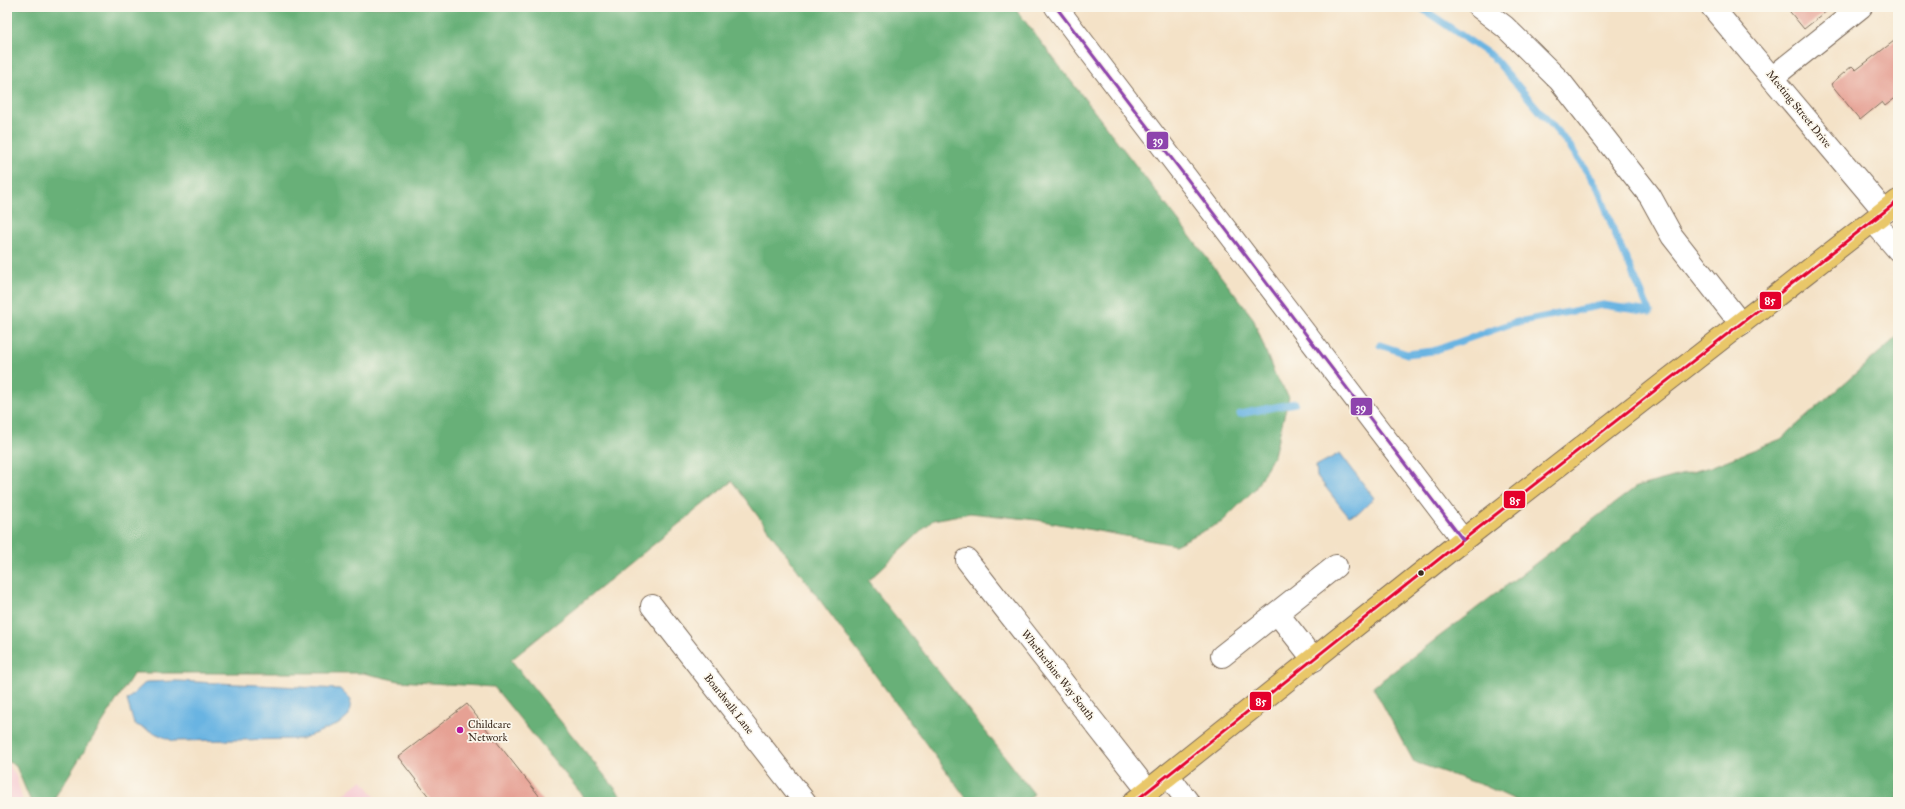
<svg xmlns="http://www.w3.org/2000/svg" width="1905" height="809" viewBox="0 0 1905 809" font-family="'IM FELL Great Primer',serif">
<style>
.built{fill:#f7cfd5}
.forest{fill:#67b078;stroke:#516d4b}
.water{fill:#69b4e2;stroke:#526f80}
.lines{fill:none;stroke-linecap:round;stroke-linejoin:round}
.stream{stroke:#69b4e2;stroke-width:7}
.building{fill:#e6a194}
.minor-casing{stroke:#7c6a59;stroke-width:24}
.major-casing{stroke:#7c6a59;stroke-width:24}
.minor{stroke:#fff;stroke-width:22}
.major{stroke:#e9c769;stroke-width:22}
.bus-1-casing{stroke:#fbf7ec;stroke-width:6}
.bus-2-casing{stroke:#fbf7ec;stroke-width:6}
.bus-1{stroke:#e4002b;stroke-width:3}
.bus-2{stroke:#8e44ad;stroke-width:3}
.bus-dot{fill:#3b2a1e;stroke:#fbf7ec;stroke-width:1.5}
.poi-dot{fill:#b5179e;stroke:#fbf7ec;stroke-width:1.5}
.labels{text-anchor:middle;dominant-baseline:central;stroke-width:3.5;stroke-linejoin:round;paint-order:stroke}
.street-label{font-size:11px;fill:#3b2a1e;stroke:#fbf7ec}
.poi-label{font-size:11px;fill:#3b2a1e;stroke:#fbf7ec;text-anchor:start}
.line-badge{stroke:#fbf7ec;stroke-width:1.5}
.badge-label{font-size:11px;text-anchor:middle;font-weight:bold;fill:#fff}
</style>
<rect width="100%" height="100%" fill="#fbf7ec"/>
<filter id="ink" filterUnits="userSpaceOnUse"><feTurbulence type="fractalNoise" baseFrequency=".025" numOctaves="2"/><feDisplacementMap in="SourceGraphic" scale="8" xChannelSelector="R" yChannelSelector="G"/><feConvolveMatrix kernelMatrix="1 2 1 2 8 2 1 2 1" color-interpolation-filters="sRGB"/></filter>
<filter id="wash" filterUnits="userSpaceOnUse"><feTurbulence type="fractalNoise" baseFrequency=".012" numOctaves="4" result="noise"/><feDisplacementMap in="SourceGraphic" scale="16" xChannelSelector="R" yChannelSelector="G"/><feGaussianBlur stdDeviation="0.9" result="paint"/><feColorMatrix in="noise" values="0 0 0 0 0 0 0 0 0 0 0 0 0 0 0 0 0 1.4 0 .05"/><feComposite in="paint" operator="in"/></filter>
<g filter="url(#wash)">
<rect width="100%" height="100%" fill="#f4e2c7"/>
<path class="built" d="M7 762 16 776 23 802H7Z
M362 780 379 802H334Z"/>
<path class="forest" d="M7 7H1014L1253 318 1274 373 1289 397 1274 455 1255 489 1222 522 1175 545 1037 520 970 513 933 520 868 581 1034 794 1024 802H969L732 481 511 660 626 802H588L494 687 399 681 363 673H134L55 797 58 802H31L16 766 7 761Z
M1898 336V802H1520L1485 786 1414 762 1373 687 1636 487 1710 467 1781 439Z"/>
<path class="water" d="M1340 453 1374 498 1360 512 1348 516 1317 476 1316 466Z
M177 681 340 689 351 700 349 715 339 724 301 739 173 741 134 724 127 700 146 682Z"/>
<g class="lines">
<path class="stream" d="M1420 7 1493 57 1569 145 1598 188 1615 234 1650 312
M1380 345 1407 354 1433 351 1513 323 1603 305 1650 312
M1240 414 1295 403"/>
</g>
<g id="blocks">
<path class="building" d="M1786 7H1832L1804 29Z
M1898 38V96L1885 106 1882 102 1860 120 1831 84 1852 66 1856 70Z
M467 704 544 802H433L398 757Z"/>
</g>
</g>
<g filter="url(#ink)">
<use href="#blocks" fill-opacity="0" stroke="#7c6a59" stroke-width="1"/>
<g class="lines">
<defs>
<path id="minor" d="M1056 7 1463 540
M1479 7 1505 27 1560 81 1650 196 1672 236 1741 324
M1712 7 1885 212
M1773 77 1861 7
M1873 221 1898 250
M967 560 1148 791
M652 606 805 802
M1277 613 1314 660
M1222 656 1336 566
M1168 775 1188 802"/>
<path id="major" d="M1134 802 1463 540 1898 201"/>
</defs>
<use href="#minor" class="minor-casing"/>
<use href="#major" class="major-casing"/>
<use href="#minor" class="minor"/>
<use href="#major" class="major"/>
<defs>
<path id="bus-1" d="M1134 802 1463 540 1898 201"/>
<path id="bus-2" d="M1056 7 1463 540"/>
</defs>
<use href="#bus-1" class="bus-1-casing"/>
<use href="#bus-2" class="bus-2-casing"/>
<use href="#bus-1" class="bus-1"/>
<use href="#bus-2" class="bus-2"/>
</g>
</g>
<circle class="bus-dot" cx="1421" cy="573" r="3.5"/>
<circle class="poi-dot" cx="460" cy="730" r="4"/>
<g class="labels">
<g class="street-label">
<text transform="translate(1799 109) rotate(51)">Meeting Street Drive</text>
<text transform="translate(1058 675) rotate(52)">Whetherbine Way South</text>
<text transform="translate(729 704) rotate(52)">Boardwalk Lane</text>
</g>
<g class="poi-label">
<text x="468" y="724">Childcare<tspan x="468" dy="13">Network</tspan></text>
</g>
</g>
<g class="line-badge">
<rect x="1146" y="131" width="23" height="19" rx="4" fill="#8e44ad"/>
<rect x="1759" y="291" width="23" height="19" rx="4" fill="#e4002b"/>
<rect x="1350" y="397" width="23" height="19" rx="4" fill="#8e44ad"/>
<rect x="1503" y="490" width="23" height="19" rx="4" fill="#e4002b"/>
<rect x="1249" y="691" width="23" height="20" rx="4" fill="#e4002b"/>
</g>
<g class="badge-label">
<text x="1158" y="144">39</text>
<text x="1770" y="304">85</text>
<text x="1361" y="411">39</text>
<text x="1515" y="504">85</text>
<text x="1261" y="705">85</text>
</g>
<rect width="1905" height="809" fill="none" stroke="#fbf7ec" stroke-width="24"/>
</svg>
